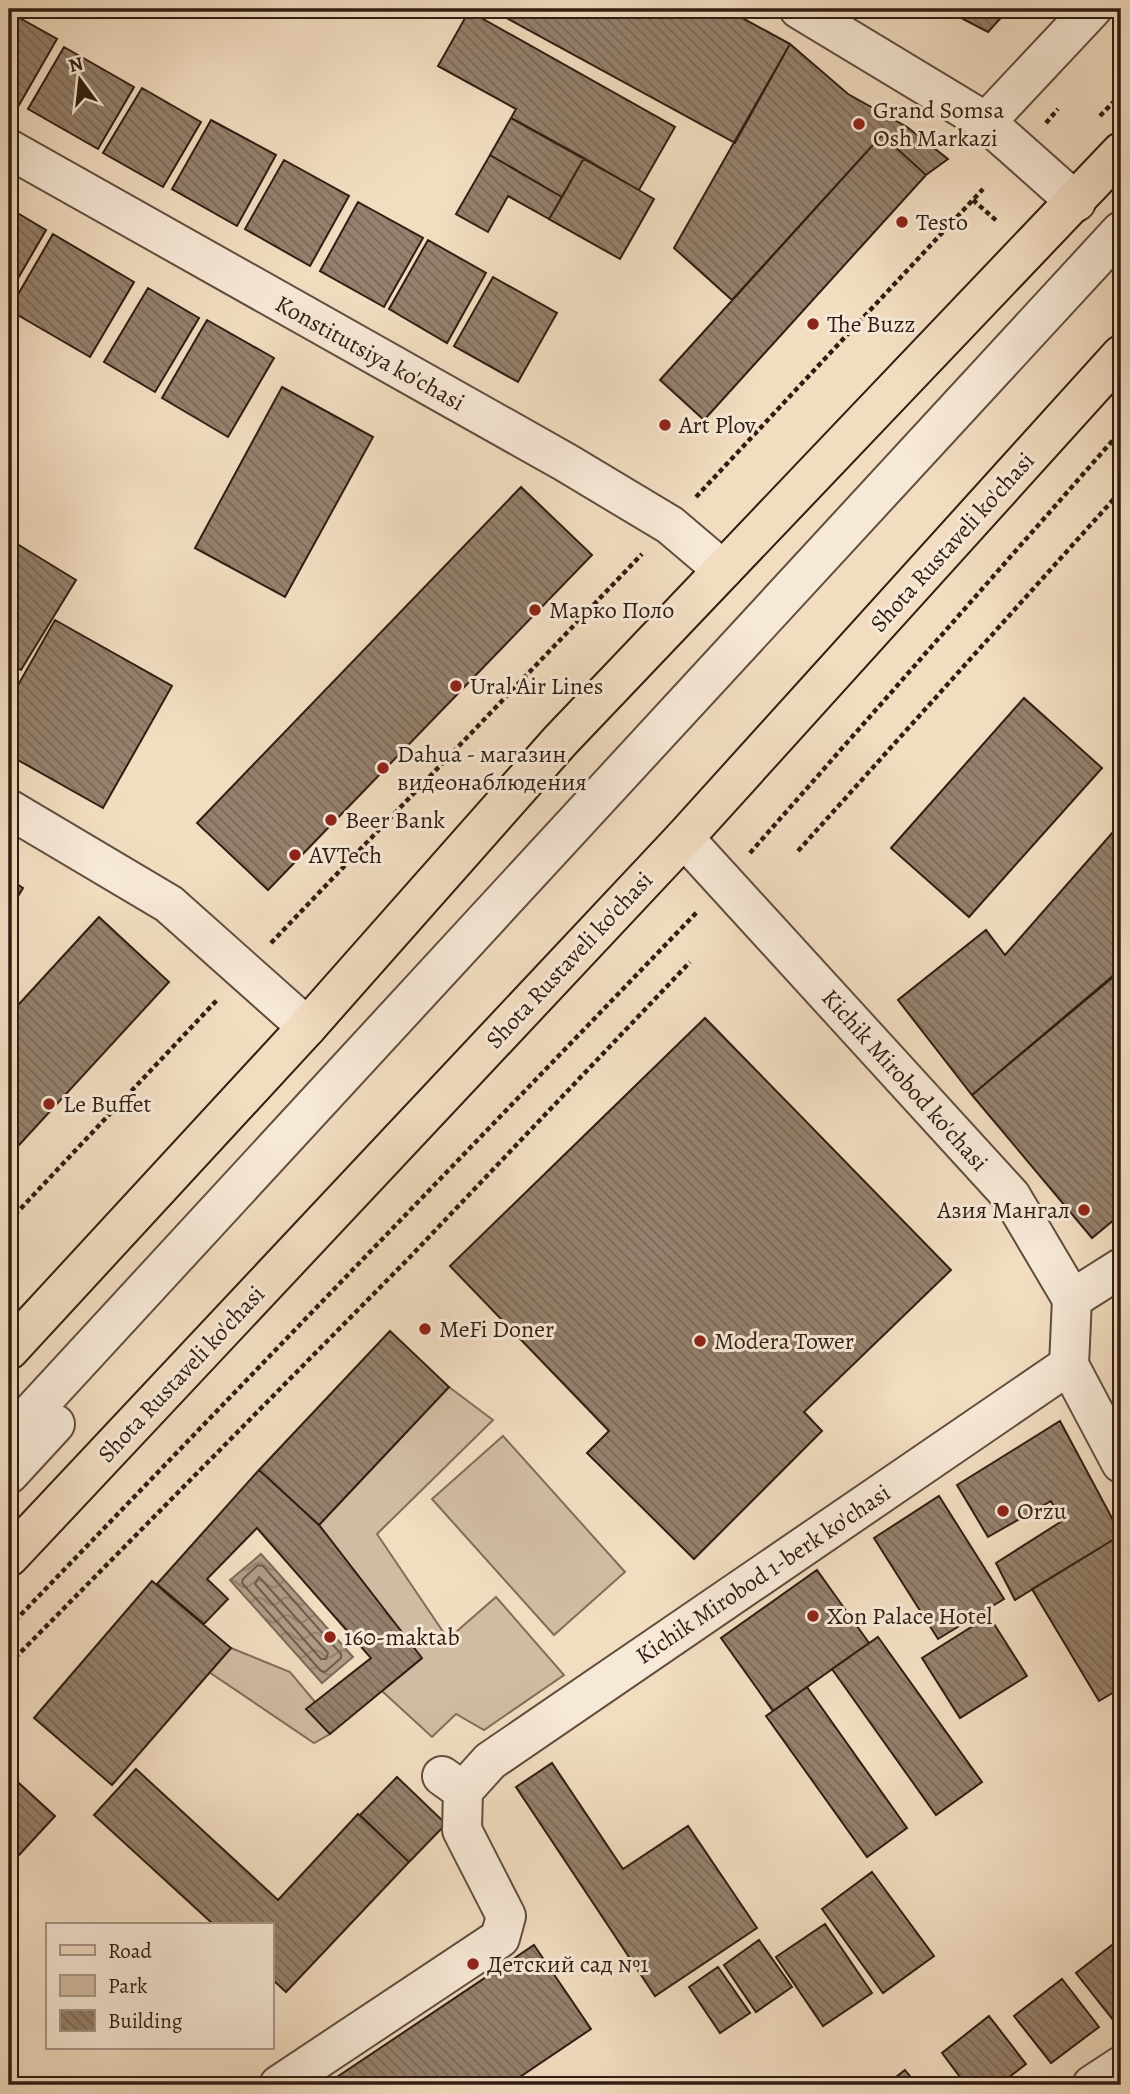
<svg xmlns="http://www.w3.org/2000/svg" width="1130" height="2094" viewBox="0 0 1130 2094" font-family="Alegreya,serif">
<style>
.green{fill:#d1bca3;stroke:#806c5a;stroke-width:2}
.water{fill:url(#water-waves);stroke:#7d6958;stroke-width:2}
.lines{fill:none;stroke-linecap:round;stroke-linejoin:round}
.shore{stroke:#705c4c;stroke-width:2}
.building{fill:url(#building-back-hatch);stroke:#301d12;stroke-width:2}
.minor-casing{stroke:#604d3e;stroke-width:42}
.major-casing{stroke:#301d12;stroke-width:42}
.path{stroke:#301d12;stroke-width:4.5;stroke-dasharray:5 3.5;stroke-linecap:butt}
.minor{stroke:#f7e9d7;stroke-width:38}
.major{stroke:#f2ddc1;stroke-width:38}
.poi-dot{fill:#8f2418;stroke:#f7e9d7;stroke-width:2.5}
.labels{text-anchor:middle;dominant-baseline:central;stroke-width:6;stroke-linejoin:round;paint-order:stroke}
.poi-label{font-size:24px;fill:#301d12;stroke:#f7e9d7;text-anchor:start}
.street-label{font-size:24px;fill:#301d12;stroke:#f7e9d7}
</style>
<defs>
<pattern id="water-waves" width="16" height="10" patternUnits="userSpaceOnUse" patternTransform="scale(1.75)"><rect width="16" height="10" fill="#b09c86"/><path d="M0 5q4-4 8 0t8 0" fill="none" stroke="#907f6c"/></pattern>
<pattern id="building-back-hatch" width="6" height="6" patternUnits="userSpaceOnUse" patternTransform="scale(1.75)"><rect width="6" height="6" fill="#95816d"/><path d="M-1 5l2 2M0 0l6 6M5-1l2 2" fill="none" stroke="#7a6958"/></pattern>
</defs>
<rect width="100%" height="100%" fill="#f2ddc1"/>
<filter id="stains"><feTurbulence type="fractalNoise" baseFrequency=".00286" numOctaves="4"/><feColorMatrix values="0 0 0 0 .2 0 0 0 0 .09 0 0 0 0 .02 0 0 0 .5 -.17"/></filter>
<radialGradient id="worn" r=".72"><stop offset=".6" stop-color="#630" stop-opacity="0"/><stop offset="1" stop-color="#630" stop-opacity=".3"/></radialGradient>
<path class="green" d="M449 1387 493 1420 377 1534 448 1639 496 1597 564 1675 484 1730 456 1714 432 1737 382 1691 421 1659 319 1525Z
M503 1436 625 1572 554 1635 432 1499Z
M231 1648 290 1672 315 1702 307 1709 330 1734 314 1743 209 1672Z"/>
<path class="water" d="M261 1554 353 1657 322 1683 230 1580Z"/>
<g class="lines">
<path class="shore" d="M258 1565 263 1566 341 1654V1658L325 1672 321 1671 242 1583 243 1579Z
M259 1577 328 1653 326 1659H321L255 1584Z"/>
</g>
<path class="building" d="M490 9H726L790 44 735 143Z
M944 9H1009L988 32Z
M469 11 675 127 639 190 511 118 516 109 438 66Z
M9 12 57 39 19 105 9 99Z
M790 44 848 94 907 127 948 159 926 175 882 135 732 300 674 248Z
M64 47 134 87 98 149 28 109Z
M142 88 201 122 163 187 103 153Z
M511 118 584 158 562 197 490 155Z
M211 120 276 155 237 226 172 189Z
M882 135 926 175 704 420 660 380Z
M490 155 562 197 549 219 508 196 488 232 456 214Z
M584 158 654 199 620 259 549 219Z
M284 160 349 196 310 266 245 229Z
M358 202 423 238 384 307 320 271Z
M9 208 46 230 9 294Z
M53 234 134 282 90 357 9 310Z
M428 240 486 273 447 343 389 309Z
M493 277 557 313 518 382 454 346Z
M148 288 199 318 155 392 104 362Z
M207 320 274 358 228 437 162 398Z
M282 387 373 437 285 597 195 548Z
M521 487 592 555 268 890 197 823Z
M9 539 76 580 21 670 9 663Z
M55 620 172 686 103 808 9 755V701Z
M1024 698 1102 768 969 917 891 848Z
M1121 823V969L972 1095 898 1000 986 930 1005 955Z
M9 879 23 888 9 911Z
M99 917 169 982 9 1156V1015Z
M1118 973 1121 977V1214L1092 1238 972 1095Z
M705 1018 951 1270 804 1412 822 1431 694 1559 587 1453 609 1431 450 1266Z
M390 1331 449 1387 319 1525 259 1470Z
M1060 1421 1121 1535 1015 1600 996 1563 1062 1521 1051 1501 988 1537 957 1485Z
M259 1470 319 1525 422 1658 330 1734 306 1709 371 1658 257 1528 207 1579 228 1599 204 1624 157 1584Z
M939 1496 1004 1599 938 1639 874 1538Z
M1121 1535V1688L1099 1701 1032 1589Z
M817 1570 869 1643 773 1711 721 1638Z
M152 1581 231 1648 112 1785 34 1718Z
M989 1616 1027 1676 960 1718 922 1658Z
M878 1637 982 1782 936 1815 832 1669Z
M807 1687 907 1828 867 1857 766 1716Z
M552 1763 623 1869 688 1826 757 1928 655 1996 516 1787Z
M136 1769 278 1900 358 1814 409 1862 286 1992 271 1978V1924H213L94 1815Z
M9 1774 55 1816 9 1866Z
M397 1777 446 1824 409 1862 360 1815Z
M872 1872 934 1956 883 1993 822 1909Z
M825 1924 872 1993 823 2026 776 1957Z
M1121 1938V2015L1114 2021 1076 1973Z
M759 1940 792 1987 756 2012 724 1965Z
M534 1945 591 2029 508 2085H325Z
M718 1967 750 2013 720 2033 689 1987Z
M1062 1979 1099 2027 1051 2063 1014 2016Z
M989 2016 1026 2064 999 2085H966L942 2053Z
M905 2070 917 2085H886Z"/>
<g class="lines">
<defs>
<path id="minor" d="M799 9 986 122 1076 202
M986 122 1092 9
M9 149 565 462 670 525 723 570
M9 809 169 904 307 1027
M684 838 1011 1196 1072 1299 1069 1365 1121 1463
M1072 1299 1121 1268
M9 1437 1121 231
M9 1474 55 1424
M463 1791 490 1761 1069 1365
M279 2085 500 1938 506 1916 462 1830 463 1791 442 1776
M1092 2085 1121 2066"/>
<path id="major" d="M9 1350 307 1027 560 741 1121 152
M9 1557 684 838 1121 355"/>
</defs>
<use href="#minor" class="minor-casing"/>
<use href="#major" class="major-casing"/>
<path class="path" d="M1100 116 1121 94
M1046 123 1058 109
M973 200 998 222
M696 497 983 189
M798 851 1121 491
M750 853 1121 431
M271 943 642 554
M9 1221 217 1000
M9 1627 698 911
M9 1664 409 1258 690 962"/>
<use href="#minor" class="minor"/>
<use href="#major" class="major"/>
</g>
<g class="poi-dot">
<circle cx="859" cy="124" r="7"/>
<circle cx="902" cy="222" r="7"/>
<circle cx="813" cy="324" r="7"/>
<circle cx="665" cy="425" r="7"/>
<circle cx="535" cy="610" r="7"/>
<circle cx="456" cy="686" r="7"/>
<circle cx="383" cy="768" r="7"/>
<circle cx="331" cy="820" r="7"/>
<circle cx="295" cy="855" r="7"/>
<circle cx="49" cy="1104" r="7"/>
<circle cx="1084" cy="1210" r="7"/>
<circle cx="425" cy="1329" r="7"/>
<circle cx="700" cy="1341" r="7"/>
<circle cx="1003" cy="1511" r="7"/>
<circle cx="813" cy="1616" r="7"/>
<circle cx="330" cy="1637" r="7"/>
<circle cx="473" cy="1964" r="7"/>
</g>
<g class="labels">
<g class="poi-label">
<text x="873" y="110">Grand Somsa<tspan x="873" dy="28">Osh Markazi</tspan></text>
<text x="916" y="222">Testo</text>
<text x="827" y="324">The Buzz</text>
<text x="679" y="425">Art Plov</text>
<text x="549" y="610">Марко Поло</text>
<text x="470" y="686">Ural Air Lines</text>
<text x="397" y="754">Dahua - магазин<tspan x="397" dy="28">видеонаблюдения</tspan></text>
<text x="345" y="820">Beer Bank</text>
<text x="309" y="855">AVTech</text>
<text x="63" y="1104">Le Buffet</text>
<text x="1070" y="1210" text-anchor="end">Азия Мангал</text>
<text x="439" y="1329">MeFi Doner</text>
<text x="714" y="1341">Modera Tower</text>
<text x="1017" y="1511">Orzu</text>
<text x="827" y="1616">Xon Palace Hotel</text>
<text x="344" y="1637">160-maktab</text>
<text x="487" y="1964">Детский сад №1</text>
</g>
<g class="street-label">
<text transform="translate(370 353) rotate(29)">Konstitutsiya ko'chasi</text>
<text transform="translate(952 542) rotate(-48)">Shota Rustaveli ko'chasi</text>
<text transform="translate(569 960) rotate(-47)">Shota Rustaveli ko'chasi</text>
<text transform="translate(905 1080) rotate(48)">Kichik Mirobod ko'chasi</text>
<text transform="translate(181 1374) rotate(-47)">Shota Rustaveli ko'chasi</text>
<text transform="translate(763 1574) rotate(-34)">Kichik Mirobod 1-berk ko'chasi</text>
</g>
</g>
<rect width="1130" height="2094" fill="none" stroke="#f2ddc1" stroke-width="35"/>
<rect x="10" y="10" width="1109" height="2073" fill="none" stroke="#301d12" stroke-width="3.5"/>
<rect x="18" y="18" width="1095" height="2059" fill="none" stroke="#301d12" stroke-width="2"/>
<rect x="46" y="1923" width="228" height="126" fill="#f7e9d7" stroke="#a79788" stroke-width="2"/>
<rect x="60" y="1945" width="35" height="10" fill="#f2ddc1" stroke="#a79788" stroke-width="2"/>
<text x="108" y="1958" font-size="21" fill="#301d12">Road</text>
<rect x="60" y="1975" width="35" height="21" fill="#d1bca3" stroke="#a79788" stroke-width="2"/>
<text x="108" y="1993" font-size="21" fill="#301d12">Park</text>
<rect x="60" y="2010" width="35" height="21" fill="url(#building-back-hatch)" stroke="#a79788" stroke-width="2"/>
<text x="108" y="2028" font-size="21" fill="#301d12">Building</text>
<g transform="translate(80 80) rotate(345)" stroke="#f7e9d7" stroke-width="5" paint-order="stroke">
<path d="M0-5L12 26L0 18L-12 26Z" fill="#301d12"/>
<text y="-10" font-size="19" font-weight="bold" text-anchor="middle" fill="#301d12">N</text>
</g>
<rect width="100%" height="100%" filter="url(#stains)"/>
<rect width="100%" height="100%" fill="url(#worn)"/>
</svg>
